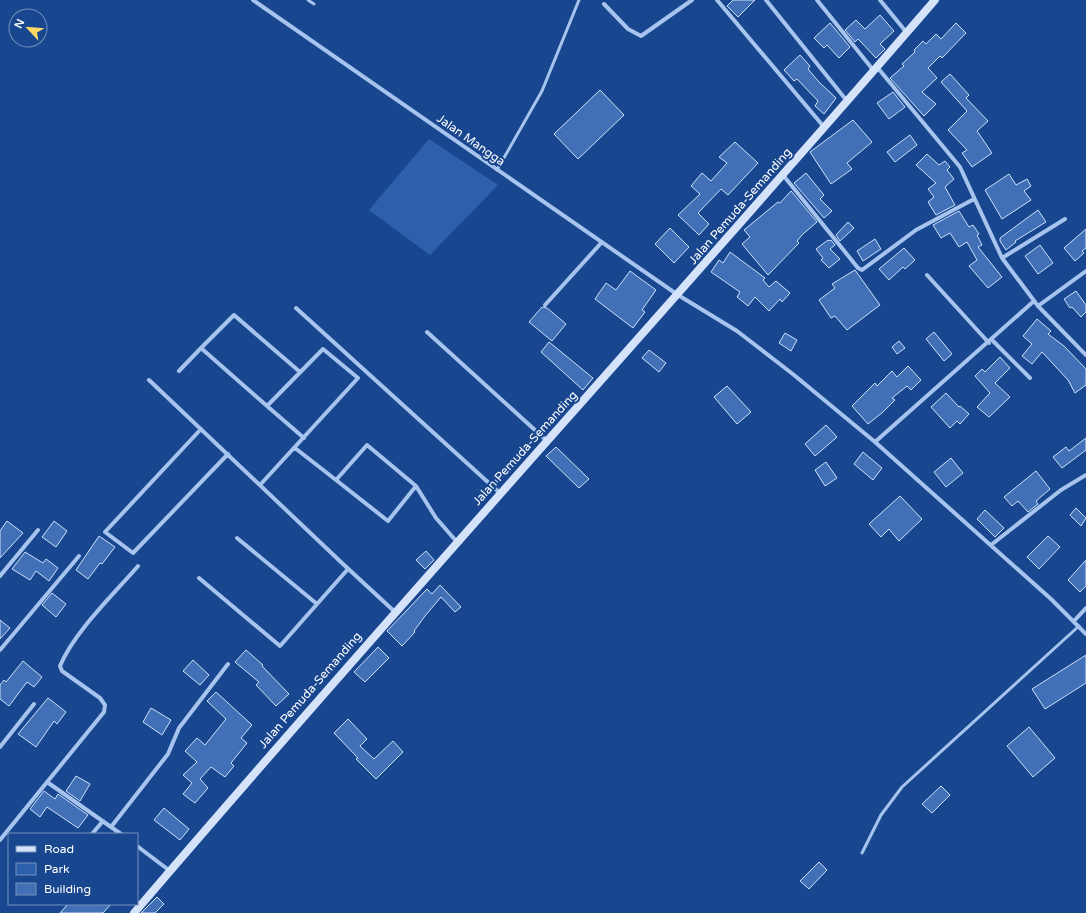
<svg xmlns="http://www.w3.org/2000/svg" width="1086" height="913" viewBox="0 0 1086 913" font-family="'Varela Round',sans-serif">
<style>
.green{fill:#2c60ad}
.building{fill:#4270b7;stroke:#cde0fa}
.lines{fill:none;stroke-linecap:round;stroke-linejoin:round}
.service{stroke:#a7c4ef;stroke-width:3}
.minor{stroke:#a7c4ef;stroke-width:4}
.secondary{stroke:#d4e3fa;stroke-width:8}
.labels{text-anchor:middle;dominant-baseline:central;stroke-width:4;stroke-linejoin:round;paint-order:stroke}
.street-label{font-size:12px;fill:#fff;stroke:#19478f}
</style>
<rect width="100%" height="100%" fill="#19478f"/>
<path class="green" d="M429 139 498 185 430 255 369 210Z"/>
<path class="building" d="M733 0H755L738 17 727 6Z
M880 15 894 31 880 44 885 49 876 58 860 41 858 39 855 42 845 30 856 20 865 29Z
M830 23 850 47 839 58 827 45 824 48 814 38Z
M956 23 966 33 942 58 940 56 928 68 937 78 922 92 936 104 924 116 890 78 904 66 902 64 915 52 914 50 923 41 926 44 936 34 941 39Z
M800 55 810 66 808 69 819 82 836 98 824 114 815 106 818 101 797 79 794 81 784 70Z
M950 74 969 95 966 98 988 121 977 131 992 153 972 167 962 153 967 150 948 130 967 111 941 82Z
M600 90 624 115 578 159 554 134Z
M893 92 905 107 889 119 877 103Z
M853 120 872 142 847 163 852 169 831 184 810 152Z
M910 135 917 145 895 162 887 152Z
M735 142 758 163 728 195 721 189 698 213 709 224 699 235 678 215 700 194 691 186 702 173 711 181 727 163 719 157Z
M927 154 939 165 945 161 950 167 947 170 954 179 945 187 955 205 936 215 928 202 934 197 928 189 936 183 916 165Z
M806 173 824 195 820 199 832 211 824 218 794 183Z
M1009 174 1016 185 1027 179 1031 186 1024 191 1031 200 1002 219 985 190Z
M791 191 817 222 803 234 797 241 799 243 768 275 742 244 750 237 744 230 778 202 780 203Z
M1038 210 1046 222 1015 241 1016 242 1006 250 1000 241V238Z
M959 211 969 227 973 225 979 234 977 235 982 245 978 247 1002 277 988 288 969 266 977 260 967 242 959 247 950 233 941 238 933 225Z
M848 222 854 228 840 241 836 235Z
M670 228 689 247 674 263 655 244Z
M1086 229V248L1082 251 1084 253 1075 261 1064 248Z
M875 239 881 249 863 261 857 251Z
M828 240 829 241 831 240 835 245 830 249 840 259 829 268 821 260 823 258 816 249Z
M1040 245 1053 263 1038 274 1025 256Z
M904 248 915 260 905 269 903 267 889 280 879 269Z
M730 252 765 278 763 280 769 287 776 281 790 293 782 302 780 299 769 311 755 297 748 306 737 297 740 292 711 272 719 260 723 263Z
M855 270 880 305 847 330 835 316 831 318 819 300 835 288 832 284Z
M630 271 656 290 642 310 645 312 633 328 595 299 606 283 616 290Z
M1076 291 1086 305V312L1081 317 1072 307 1070 308 1064 299Z
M542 307 547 308 566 324 552 341 529 322Z
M1037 319 1051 331 1048 334 1064 346 1086 369V385L1075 393 1068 380 1042 352 1032 364 1022 356 1032 344 1023 336Z
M934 332 952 354 944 361 926 339Z
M785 333 797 340 791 351 779 343Z
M899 341 905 348 897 354 892 347Z
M549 342 593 378 583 390 541 352Z
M649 350 666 363 659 372 642 358Z
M1000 357 1010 368 995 383 1010 397 989 417 977 407 990 393 975 376 982 369 985 372Z
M908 366 921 380 911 390 907 386 892 398 895 400 883 412 868 424 852 406 875 383 877 386 892 371 897 377Z
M727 386 751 412 737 424 714 397Z
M946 393 959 407 960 406 969 414 960 424 957 421 950 428 931 407Z
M826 425 837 437 815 456 805 444Z
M1086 438V450L1062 468 1053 457 1066 447 1069 451Z
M556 447 589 479 579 488 546 456Z
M863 452 882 468 873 480 854 464Z
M951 458 963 473 946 487 934 472Z
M826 462 837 478 825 486 815 470Z
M1036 471 1050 489 1036 501 1038 504 1028 512 1018 501 1012 506 1004 497Z
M900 496 922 519 899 541 889 529 881 537 869 524Z
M1076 508 1086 518 1081 526 1070 515Z
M985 510 1004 528 995 537 977 519Z
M7 521 23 533 0 558V531Z
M54 521 67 531 56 547 42 537Z
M99 536 115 547 102 564 100 563 88 579 76 570Z
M1048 536 1060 547 1039 569 1027 557Z
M426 551 434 560 425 569 416 560Z
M25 552 43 563 46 559 58 568 49 581 36 571 30 580 12 569Z
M1086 560V586L1080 592 1068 580Z
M440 585 461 607 455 612 441 597 425 616 414 631 415 632 402 646 387 631 427 589 432 594Z
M52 593 66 604 56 617 42 605Z
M0 620 10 628 0 639Z
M378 647 389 658 365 682 354 672Z
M246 650 263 665 262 666 289 694 276 706 256 685 259 682 235 662Z
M1086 655V683L1045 709 1032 689Z
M193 660 209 675 200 685 183 671Z
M23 661 42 677 34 687 27 682 9 706 0 699V685L4 680 6 682Z
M216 692 252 725 241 738 247 743 231 763 234 766 225 777 211 767 200 779 208 788 195 803 183 794 192 783 183 775 197 762 185 751 197 738 205 745 226 719 207 701Z
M48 698 66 712 57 724 54 721 36 747 18 734Z
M151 708 171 720 162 735 143 722Z
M348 719 367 739 360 746 374 759 393 741 403 752 376 779 356 759 358 758 334 733Z
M1029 727 1055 758 1033 777 1007 746Z
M76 776 90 784 80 801 66 791Z
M941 786 950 795 932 813 922 804Z
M44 791 55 799 58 794 88 815 78 828 47 807 40 817 30 809Z
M164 808 189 829 180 840 154 820Z
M819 862 827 870 809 889 800 881Z
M157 897 164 904 155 913H141Z
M68 904H111L103 913H60Z"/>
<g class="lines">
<path class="service" d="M308 0 314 4
M497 170 542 91 579 0
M862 853 881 815 902 787 1079 626"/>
<path class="minor" d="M253 0 678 295 737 331 794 375 875 442 1051 599 1086 634
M717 0 824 127
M766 0 847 101
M817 0 874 71
M880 0 907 33
M604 4 628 29 641 36 692 0
M877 67 960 167 1002 258 1038 306 1086 355
M783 175 858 268 862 270 916 230 974 199
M1002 258 1065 219
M927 275 989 343
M545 305 602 242
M1038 306 1086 271
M296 308 501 494
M427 332 547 441
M992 340 1030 378
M179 371 201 348
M149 380 343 564 395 612
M267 406 304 438
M201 429 105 532 133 553 228 454
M875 442 1034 301
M295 448 336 480 367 445 416 486 436 518 457 542
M336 480 388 521 416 486
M260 485 358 378 323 349 267 406 201 348 234 315 300 372
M492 486 538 434
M237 538 317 604
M991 545 1061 490 1086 475
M0 576 38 530
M199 578 280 646 348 569
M1074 621 1086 608
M0 650 79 556
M0 747 34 704
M47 782 121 834
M111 827 168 754 179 728 228 664
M92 834 103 821
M0 840 104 712 105 705 100 698 62 671 60 666C74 632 114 594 138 566
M137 846 170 871"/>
<path class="secondary" d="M134 913C397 605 671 306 935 0"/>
</g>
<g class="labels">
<g class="street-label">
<text transform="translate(471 140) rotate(35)">Jalan Mangga</text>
<text transform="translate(740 206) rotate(-49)">Jalan Pemuda-Semanding</text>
<text transform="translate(525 448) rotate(-48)">Jalan Pemuda-Semanding</text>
<text transform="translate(310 690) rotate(-49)">Jalan Pemuda-Semanding</text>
</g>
</g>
<rect x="8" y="833" width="130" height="72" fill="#19478f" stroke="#7591bc"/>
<rect x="16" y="846" width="20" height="6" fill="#d4e3fa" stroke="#7591bc"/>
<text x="44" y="853" font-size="12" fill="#ffffff">Road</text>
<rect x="16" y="863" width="20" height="12" fill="#2c60ad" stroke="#7591bc"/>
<text x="44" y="873" font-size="12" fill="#ffffff">Park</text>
<rect x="16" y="883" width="20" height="12" fill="#4270b7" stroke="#7591bc"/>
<text x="44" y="893" font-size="12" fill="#ffffff">Building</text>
<g transform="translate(28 28) rotate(296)"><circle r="19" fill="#19478f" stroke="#7591bc"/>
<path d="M0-3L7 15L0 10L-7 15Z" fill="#ffd964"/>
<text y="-6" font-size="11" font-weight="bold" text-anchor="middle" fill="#ffffff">N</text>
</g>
</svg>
